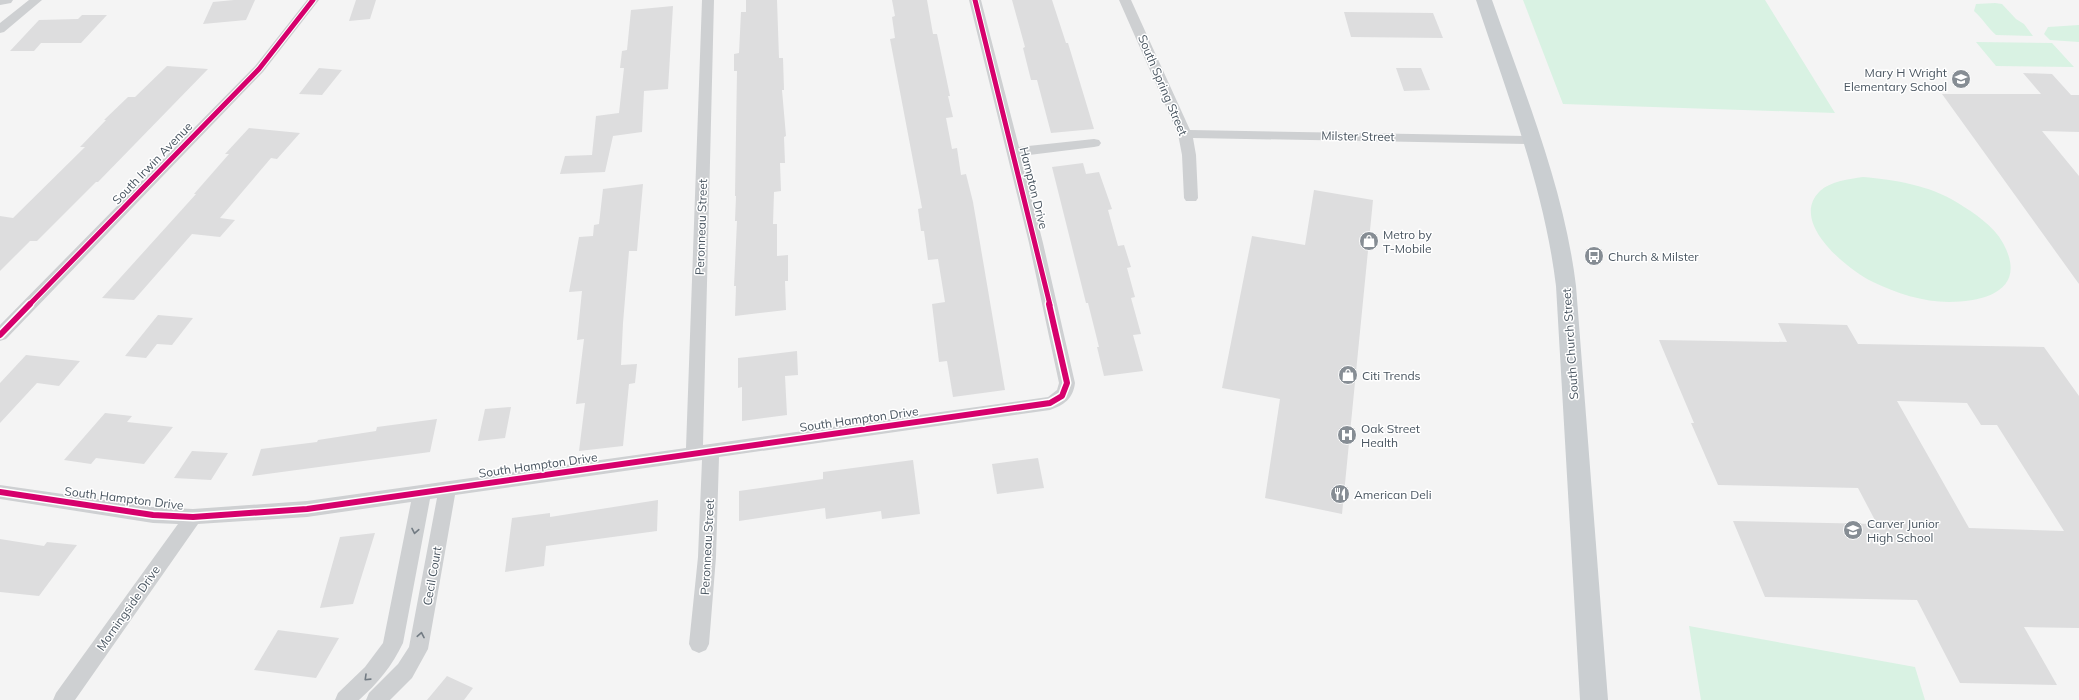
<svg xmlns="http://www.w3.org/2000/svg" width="2079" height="700" viewBox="0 0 2079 700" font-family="Mulish,sans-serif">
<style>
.green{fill:#d9f2e3}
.building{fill:#ddddde;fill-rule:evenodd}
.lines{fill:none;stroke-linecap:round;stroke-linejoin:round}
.minor{fill:#ced0d2;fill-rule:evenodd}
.primary{fill:#caced1;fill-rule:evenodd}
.cycleway-far1-casing{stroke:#fff;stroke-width:7}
.cycleway-casing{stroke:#fff;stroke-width:9}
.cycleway-far1{stroke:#d6006c;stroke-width:5}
.cycleway{stroke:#d6006c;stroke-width:6}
.oneway{stroke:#727b83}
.labels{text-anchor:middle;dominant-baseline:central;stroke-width:3;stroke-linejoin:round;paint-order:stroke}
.poi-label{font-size:12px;fill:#4a5661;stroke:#fff;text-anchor:start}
.street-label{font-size:12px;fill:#4a5661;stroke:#fff}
</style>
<rect width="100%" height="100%" fill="#f4f4f4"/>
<path class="green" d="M1523 0H1765L1835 113 1563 104Z
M1995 3 2002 4 2016 19 2024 24 2033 36 1996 35C1987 27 1983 19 1974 11L1976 4Z
M2079 25V42L2050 40 2044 34 2048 27Z
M1976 42 2052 43 2074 67 1996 66Z
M1863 177C1896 180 1929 185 1958 203 1974 213 1994 226 2003 243 2028 289 1987 302 1949 302 1923 302 1896 293 1873 282 1848 270 1788 222 1820 191 1831 181 1849 179 1863 177Z
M1689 626 1915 667 1925 700H1701Z"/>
<path class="building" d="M234 0H255L246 20 203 24 213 2Z
M356 0H376L370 19 349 21Z
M746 0H777L779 58H783L784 90H782L786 136 784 137 785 163H780L781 191 774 192 773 224H777V256L788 255V281H785L786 310 735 316 736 286H734L737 221H735L736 196H735L737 71H734V54L739 53 741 12H746Z
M892 0H927L933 34H937L950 96H948L953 117 946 118 952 149 957 148 961 175 966 174 973 202 1005 390 953 397 947 361 939 362 932 304 945 302 938 259 928 260 924 231H921L918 209 922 208 890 39 895 38 892 17 895 16Z
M1012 0H1052L1066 43H1068L1094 129 1051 133 1037 80H1031L1023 48 1025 47Z
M673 6 668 89 644 91 642 132 613 136 605 172 560 174 565 156 592 155 596 116 619 113 624 68H620L622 51 627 50 631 10Z
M1344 12 1433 13 1443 38 1351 37Z
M82 15H107L81 43H41L34 51H10L39 20 78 19Z
M167 66 208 69 98 182H96L37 241H30L0 271V216L13 218 85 147H80L106 120H104L128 97H135Z
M319 68 342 70 322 95 299 94Z
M1396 68H1421L1430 90 1404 91Z
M2023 73 2052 74 2071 95H2079V132L2042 131 2079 176V284L1942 94H2041Z
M249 128 300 133 277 159 271 158 220 218 235 220 220 237 192 234 134 300 102 298 196 194H194L229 154H225Z
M1083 163 1086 174 1099 172 1112 209 1108 210 1118 246 1124 245 1131 267 1127 268 1135 297 1131 298 1141 334 1133 335 1143 371 1104 376 1097 347H1099L1088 303H1086L1052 167Z
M643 184 637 251H629L623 323 621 365 637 364 635 383 629 384 623 446 579 451 585 403 576 404 584 339 577 340 582 291 569 292 579 237 593 236 594 225 599 224 603 189Z
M1314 190 1373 200 1342 514 1265 498 1280 399 1222 388 1252 236 1305 245Z
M158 315 193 318 172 345 157 344 146 358 125 356Z
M1778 323 1847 325 1858 344 2044 347 2079 396V628L2024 627 2057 685 1960 683 1917 600 1765 597 1733 521 1877 524 1858 488 1718 485 1691 423H1694L1659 340 1787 342ZM1897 401 1967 403 1981 425H1997L2064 531 1969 528Z
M797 351 798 375 785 376 787 415 742 421V387L738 388V358Z
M26 355 80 361 59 386 37 383 0 423V383Z
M511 407 505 438 478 441 485 409Z
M105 413 132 416 127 422 173 427 144 464 96 458 91 464 64 460Z
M437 419 430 452 252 476 261 449 317 442 318 440 376 431 377 427Z
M192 451 228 453 211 480 174 478Z
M1038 458 1044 488 997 494 992 464Z
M913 460 920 514 882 519 881 511 826 519 825 508 739 521V491L823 479V472Z
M658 500 657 531 546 546 544 566 505 572 512 518 550 513V517Z
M375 533 353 604 320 608 340 537Z
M0 539 44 546 47 542 77 545 39 596 0 592Z
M278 630 285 631 339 638 316 678 254 670Z
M447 676 473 688 464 700H427Z"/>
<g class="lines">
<path class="minor" d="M0 0H13L11 3 0 5Z
M29 0H42L4 32 0 33V23Z
M307 0H319L263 72 6 339 0 341V325L255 66Z
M702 0H714L703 445 1048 397 1057 390 1059 383 1029 243 969 0H981L1019 147 1094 139 1099 140 1101 143 1099 146 1094 147 1021 156 1043 243 1075 383C1073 399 1064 405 1050 410L719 457 716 557 709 644 706 650 699 653 692 650 689 644 698 557 702 460 455 495 428 649 412 678 390 700H366L369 693 398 664 409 647 437 498 430 499 403 643C392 666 378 683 359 700H335L338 693 365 667 383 643 411 502 307 517 198 524 75 700H53L56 693 178 524 153 523 0 499V485L153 507 193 509 307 501 686 448Z
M1119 0H1131L1190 130 1532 136 1537 137 1539 140 1537 143 1532 144 1193 138 1196 155 1198 198 1196 201H1186L1184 198 1182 155 1178 134Z"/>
<path class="primary" d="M1476 0H1492C1525 94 1564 187 1576 286L1608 700H1580L1556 286C1544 187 1507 94 1476 0Z"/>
<defs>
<path id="cycleway-far1" d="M975 0 1050 305
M29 305 259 69 313 0"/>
<path id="cycleway" d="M0 335 30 304
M0 492 153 515 193 517 307 509 1050 403 1062 396 1067 383 1049 304"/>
</defs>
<use href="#cycleway-far1" class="cycleway-far1-casing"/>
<use href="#cycleway" class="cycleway-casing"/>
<use href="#cycleway-far1" class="cycleway-far1"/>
<use href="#cycleway" class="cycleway"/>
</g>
<defs><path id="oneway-chevron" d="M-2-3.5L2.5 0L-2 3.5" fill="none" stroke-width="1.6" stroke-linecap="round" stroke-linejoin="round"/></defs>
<g class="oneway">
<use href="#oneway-chevron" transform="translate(415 531) rotate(101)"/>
<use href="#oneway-chevron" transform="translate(421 635) rotate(-79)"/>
<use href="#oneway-chevron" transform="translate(367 678) rotate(136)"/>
</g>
<defs>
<symbol id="school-disc" viewBox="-11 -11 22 22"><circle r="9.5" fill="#868d94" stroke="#fff"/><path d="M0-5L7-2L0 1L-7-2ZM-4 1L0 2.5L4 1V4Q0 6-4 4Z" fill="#fff"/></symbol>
<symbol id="shop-disc" viewBox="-11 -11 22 22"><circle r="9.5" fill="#868d94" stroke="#fff"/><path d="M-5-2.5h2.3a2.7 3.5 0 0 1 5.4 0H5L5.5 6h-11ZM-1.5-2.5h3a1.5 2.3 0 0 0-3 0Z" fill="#fff"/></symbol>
<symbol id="bus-disc" viewBox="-11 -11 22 22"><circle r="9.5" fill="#868d94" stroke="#fff"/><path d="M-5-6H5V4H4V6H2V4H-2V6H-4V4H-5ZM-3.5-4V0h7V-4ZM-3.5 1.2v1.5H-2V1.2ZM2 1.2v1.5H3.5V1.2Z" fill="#fff"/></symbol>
<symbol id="hospital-disc" viewBox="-11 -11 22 22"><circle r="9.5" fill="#868d94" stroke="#fff"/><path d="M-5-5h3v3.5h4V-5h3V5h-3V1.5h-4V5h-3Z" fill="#fff"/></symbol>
<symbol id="restaurant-disc" viewBox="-11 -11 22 22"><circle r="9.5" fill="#868d94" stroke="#fff"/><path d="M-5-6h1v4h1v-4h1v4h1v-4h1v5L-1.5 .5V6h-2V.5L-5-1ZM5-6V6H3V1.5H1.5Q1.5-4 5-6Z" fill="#fff"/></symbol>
</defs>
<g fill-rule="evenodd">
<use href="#school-disc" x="1950" y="68" width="22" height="22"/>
<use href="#shop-disc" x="1358" y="230" width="22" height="22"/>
<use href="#bus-disc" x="1583" y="245" width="22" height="22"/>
<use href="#shop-disc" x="1337" y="364" width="22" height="22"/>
<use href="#hospital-disc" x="1336" y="424" width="22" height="22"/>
<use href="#restaurant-disc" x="1329" y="483" width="22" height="22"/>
<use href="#school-disc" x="1842" y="519" width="22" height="22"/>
</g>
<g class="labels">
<g class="poi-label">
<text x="1947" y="72" text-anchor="end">Mary H Wright<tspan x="1947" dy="14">Elementary School</tspan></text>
<text x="1383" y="234">Metro by<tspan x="1383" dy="14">T-Mobile</tspan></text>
<text x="1608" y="256">Church &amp; Milster</text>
<text x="1362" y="375">Citi Trends</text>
<text x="1361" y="428">Oak Street<tspan x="1361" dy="14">Health</tspan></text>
<text x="1354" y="494">American Deli</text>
<text x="1867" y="523">Carver Junior<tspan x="1867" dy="14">High School</tspan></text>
</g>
<g class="street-label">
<text transform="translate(1163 85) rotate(67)">South Spring Street</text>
<text transform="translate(1358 136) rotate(1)">Milster Street</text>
<text transform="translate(152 163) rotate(-46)">South Irwin Avenue</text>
<text transform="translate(1034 188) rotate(76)">Hampton Drive</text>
<text transform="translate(701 227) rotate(-88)">Peronneau Street</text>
<text transform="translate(1570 344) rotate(-94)">South Church Street</text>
<text transform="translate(859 419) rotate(-8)">South Hampton Drive</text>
<text transform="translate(538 465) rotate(-8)">South Hampton Drive</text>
<text transform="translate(124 498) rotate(7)">South Hampton Drive</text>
<text transform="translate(707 547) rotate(-87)">Peronneau Street</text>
<text transform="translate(432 576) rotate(-80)">Cecil Court</text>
<text transform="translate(128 608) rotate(-55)">Morningside Drive</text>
</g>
</g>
</svg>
